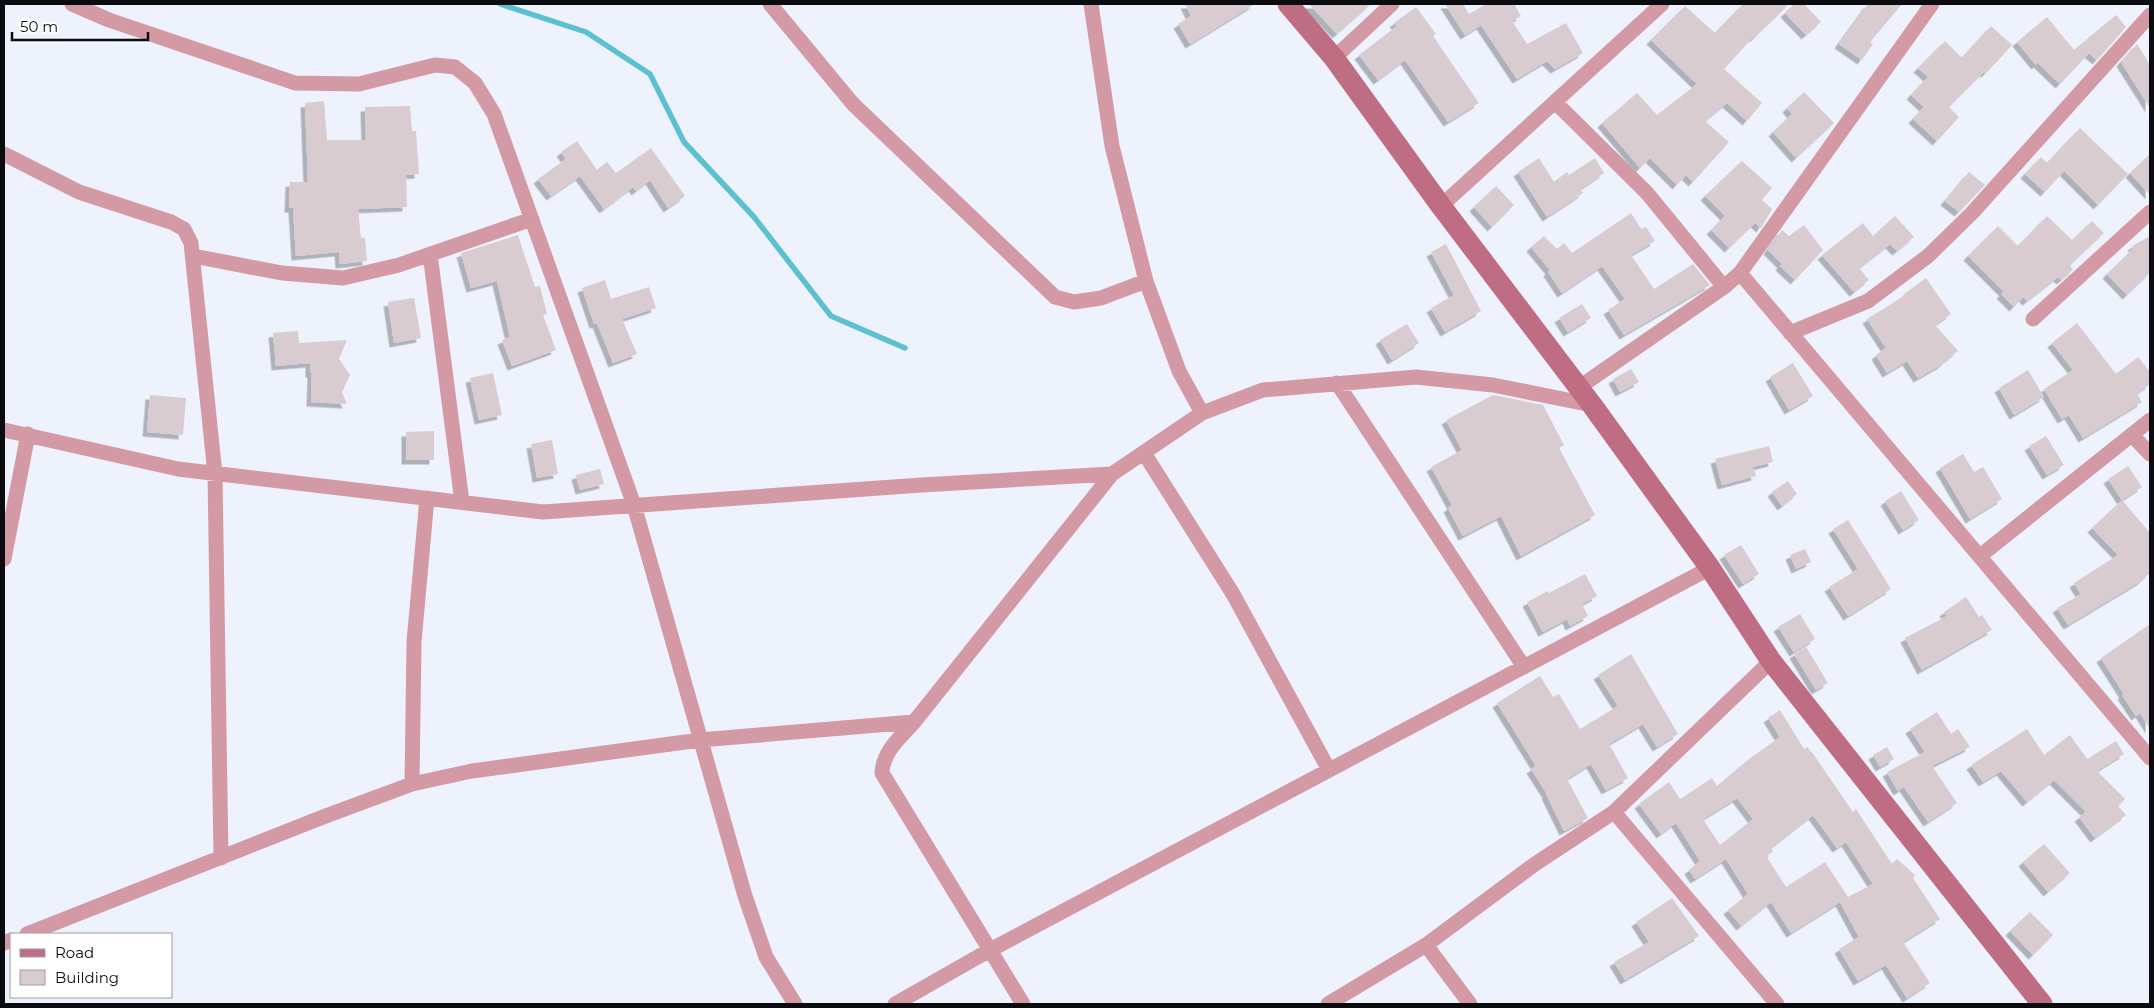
<svg xmlns="http://www.w3.org/2000/svg" width="2154" height="1008" viewBox="0 0 2154 1008" font-family="Montserrat,sans-serif">
<style>
.lines{fill:none;stroke-linecap:round;stroke-linejoin:round}
.stream{stroke:#5bc1d0;stroke-width:5.5}
.building{fill:#d8ccd1;fill-rule:evenodd;filter:url(#shadow)}
.street{stroke:#d39aa6;stroke-width:15}
.secondary{stroke:#bf6d82;stroke-width:21}
</style>
<defs>
<filter id="shadow"><feDropShadow dx="-4.5" dy="4.5" stdDeviation="0" flood-color="#0004"/></filter>
</defs>
<rect width="100%" height="100%" fill="#edf2fc"/>
<g class="lines">
<path class="stream" d="M500 4 586 32 650 74 684 142 754 217 831 316 905 348"/>
</g>
<path class="building" d="M1185 4H1255L1190 44 1178 24 1191 16Z
M1309 4H1371L1337 34Z
M1445 4H1463L1469 14 1486 4H1514L1521 16 1512 21 1527 44 1566 23 1583 53 1555 69 1547 61 1517 79 1481 25 1465 35Z
M1743 4H1789L1754 38 1753 37 1724 69 1762 103 1747 121 1727 103 1705 121 1729 142 1693 182 1686 175 1677 185 1650 158 1640 168 1602 123 1637 93 1657 115 1697 84 1651 40 1685 6 1715 33Z
M1794 4H1804L1821 22 1806 35 1785 13Z
M1868 4H1902L1870 42 1873 44 1862 60 1839 44Z
M1416 7 1436 34 1433 36 1479 103 1448 122 1405 60 1378 80 1359 55 1397 26 1394 23Z
M2116 15 2126 27 2097 60 2089 53 2060 84 2038 63 2036 65 2017 42 2047 17 2074 50Z
M1991 26 2012 45 1986 73 1984 72 1949 107 1959 117 1937 141 1913 119 1924 107 1911 95 1928 77 1918 68 1945 41 1962 58Z
M2137 44 2150 65V108L2121 62Z
M1804 92 1834 123 1796 158 1773 132 1792 114 1787 108Z
M324 101 327 140H366L365 107 410 106 412 131H416L419 174 406 175 407 207 358 209 361 238H365L367 261 340 264 339 252 296 256 293 208H289L290 182H308L305 103Z
M2080 128 2128 174 2098 205 2064 171 2045 192 2025 174 2041 157 2047 163Z
M577 141 597 170 607 162 616 173 651 148 685 196 668 208 650 180 636 191 633 187 604 209 580 176 551 196 538 179 566 159 561 152Z
M2150 154V195L2130 173Z
M1539 158 1554 182 1567 172 1569 175 1595 158 1604 173 1580 189 1583 193 1576 198 1547 217 1518 172Z
M1742 161 1772 188 1762 200 1772 209 1761 228 1755 223 1729 248 1711 230 1725 216 1705 196Z
M1969 172 1985 185 1959 212 1945 201Z
M1496 186 1514 205 1492 227 1474 207Z
M1631 213 1641 229 1646 227 1655 241 1631 255 1654 289 1693 264 1710 285 1624 335 1608 310 1625 299 1602 266 1562 293 1548 272 1550 270 1531 247 1544 236 1557 249 1564 243 1572 253Z
M1895 216 1914 237 1897 251 1890 244 1859 268 1869 280 1854 292 1822 255 1863 223 1873 236Z
M2047 216 2072 240 2092 221 2104 233 2070 265 2073 270 2061 280 2058 277 2027 301 2023 297 2014 307 2001 294 2004 292 1968 256 1998 226 2018 246Z
M1804 225 1823 250 1795 280 1780 266 1782 264 1768 250 1782 230 1789 236Z
M518 235 535 287 540 286 547 314 543 315 556 350 512 366 502 340 510 337 497 281 471 288 461 253Z
M2150 236V273L2127 295 2107 274 2134 248 2132 246Z
M1446 244 1481 311 1445 332 1431 308 1454 295 1431 252Z
M1926 278 1951 314 1935 325 1958 351 1941 365 1918 378 1907 361 1887 373 1876 355 1886 348 1867 319 1904 296 1903 295Z
M605 280 611 299 649 287 656 308 622 319 637 354 613 363 597 323 594 324 582 288Z
M414 298 421 338 394 343 388 302Z
M1582 304 1591 318 1568 332 1559 318Z
M2077 323 2116 374 2138 357 2150 372V384L2137 394 2142 402 2083 438 2069 415 2062 419 2044 389 2073 370 2052 343Z
M1407 324 1419 343 1392 360 1380 340Z
M298 331 299 343 347 340 339 359 350 375 342 392 347 404 311 402 312 373H310V363L276 366 273 333Z
M1793 363 1813 396 1789 410 1770 377Z
M1631 369 1639 382 1620 392 1613 379Z
M2028 370 2044 397 2014 415 1999 388Z
M493 373 502 415 479 420 470 378Z
M150 395 186 398 183 435 147 432Z
M1493 395 1543 405 1564 445 1559 448 1595 515 1521 556 1501 516 1463 536 1448 508 1452 505 1431 467 1462 450 1446 420Z
M434 431V460H406V432Z
M2046 436 2064 465 2047 475 2029 446Z
M552 440 558 474 537 478 531 444Z
M1769 446 1773 462 1753 467 1756 476 1722 485 1715 459Z
M1963 454 1974 472 1983 467 2002 499 1970 519 1940 468Z
M2128 466 2142 487 2122 500 2108 479Z
M600 469 604 484 580 490 576 475Z
M1788 481 1797 494 1782 506 1772 492Z
M1901 491 1919 520 1903 530 1885 501Z
M2122 500 2150 533V573L2141 581 2068 625 2057 608 2081 594 2074 583 2118 555 2092 528Z
M1848 520 1891 589 1848 616 1829 587 1858 569 1833 529Z
M1741 545 1759 574 1743 584 1724 555Z
M1805 549 1811 562 1796 569 1790 555Z
M1585 574 1597 596 1582 604 1588 616 1570 626 1567 619 1543 632 1527 602 1548 591 1549 593Z
M1966 597 1979 617 1982 615 1992 630 1922 670 1905 638 1947 616 1944 612Z
M1800 614 1815 639 1794 652 1778 627Z
M2150 624V729L2140 713 2136 716 2122 695 2124 694 2101 658Z
M1806 647 1828 683 1816 690 1794 654Z
M1631 654 1678 734 1657 747 1643 724 1609 744 1628 778 1606 790 1591 764 1567 779 1588 818 1564 831 1546 794H1547L1531 769 1536 766 1497 703 1540 676 1553 697 1559 694 1580 729 1618 706 1598 675Z
M1780 710 1804 749 1807 747 1814 755 1853 812 1856 809 1892 864 1897 859 1915 875 1913 878 1940 919 1903 942 1930 983 1907 998 1886 965 1858 981 1839 949 1859 937 1840 902 1791 933 1771 902 1741 926 1728 910 1748 894 1726 859 1695 879 1689 870 1700 861 1676 823 1661 834 1639 804 1669 782 1680 799 1712 778 1717 786 1749 759 1780 737 1768 718ZM1737 798 1753 819 1720 845 1703 819ZM1813 815 1837 848 1846 842 1873 884 1848 897 1825 862 1786 887 1766 856 1773 852 1771 848Z
M1937 712 1951 734 1958 729 1970 747 1932 766 1957 803 1928 822 1904 787 1898 791 1887 772 1925 752 1910 729Z
M2027 729 2044 755 2070 735 2087 759 2116 741 2124 754 2097 771 2125 799 2118 806 2126 815 2095 838 2079 817 2086 812 2054 780 2027 802 2001 771 1983 782 1971 765Z
M1887 747 1894 759 1880 767 1873 755Z
M2044 844 2070 873 2048 892 2023 862Z
M1672 898 1699 936 1625 980 1614 962 1649 942 1636 922Z
M2030 912 2053 935 2033 955 2010 931Z"/>
<g class="lines">
<path class="street" d="M72 4 109 20 295 83 359 84 435 65 455 67 475 83 494 114 634 505 745 896 766 957 795 1004
M770 4 853 104 1055 297 1074 302 1101 298 1146 281
M1091 4 1112 146 1146 281 1179 371 1202 413
M1334 58 1392 4
M1555 102 1647 193 1724 287
M4 154 79 192 171 222 184 229 191 243 215 474 221 858
M1441 206 1662 4
M430 254 462 502
M193 256 282 273 343 278 399 265 532 219
M1740 273 2150 758
M2033 319 2150 212
M1790 333 1868 301 1928 256 1972 213 2150 15
M1337 383 1524 667
M1578 388 1724 287 1740 273 1932 4
M4 430 178 469 543 512 921 485 1112 474
M2132 435 2150 454
M1144 453 1233 594 1329 770
M1980 556 2150 420
M4 559 28 434
M412 784 414 642 427 498
M1614 812 1777 1004
M27 934 323 817 412 784 472 771 700 740 914 722
M4 943 11 940
M1426 945 1470 1004
M895 1004 990 950 1710 568
M1023 1004 882 773C883 751 900 738 914 722L1112 474 1202 413 1263 390 1416 377 1493 385 1592 405
M1328 1004 1426 945 1535 864 1614 812 1771 661"/>
<path class="secondary" d="M1288 4 1334 58 1441 206 1592 405 1710 568 1771 661 2042 1004"/>
</g>
<rect width="2154" height="1008" fill="none" stroke="#0b0c0f" stroke-width="10"/>
<rect x="10" y="933" width="162" height="65" fill="#ffffff" stroke="#9d9e9f"/>
<rect x="20" y="949" width="25" height="8" fill="#bf6d82" stroke="#9d9e9f"/>
<text x="55" y="958" font-size="15" fill="#0b0c0f">Road</text>
<rect x="20" y="970" width="25" height="15" fill="#d8ccd1" stroke="#9d9e9f"/>
<text x="55" y="983" font-size="15" fill="#0b0c0f">Building</text>
<path d="M12 32v8h136v-8" fill="none" stroke="#0b0c0f" stroke-width="2.5"/>
<text x="20" y="32" font-size="15" fill="#0b0c0f" stroke="#ffffff" stroke-width="4" paint-order="stroke">50 m</text>
</svg>
